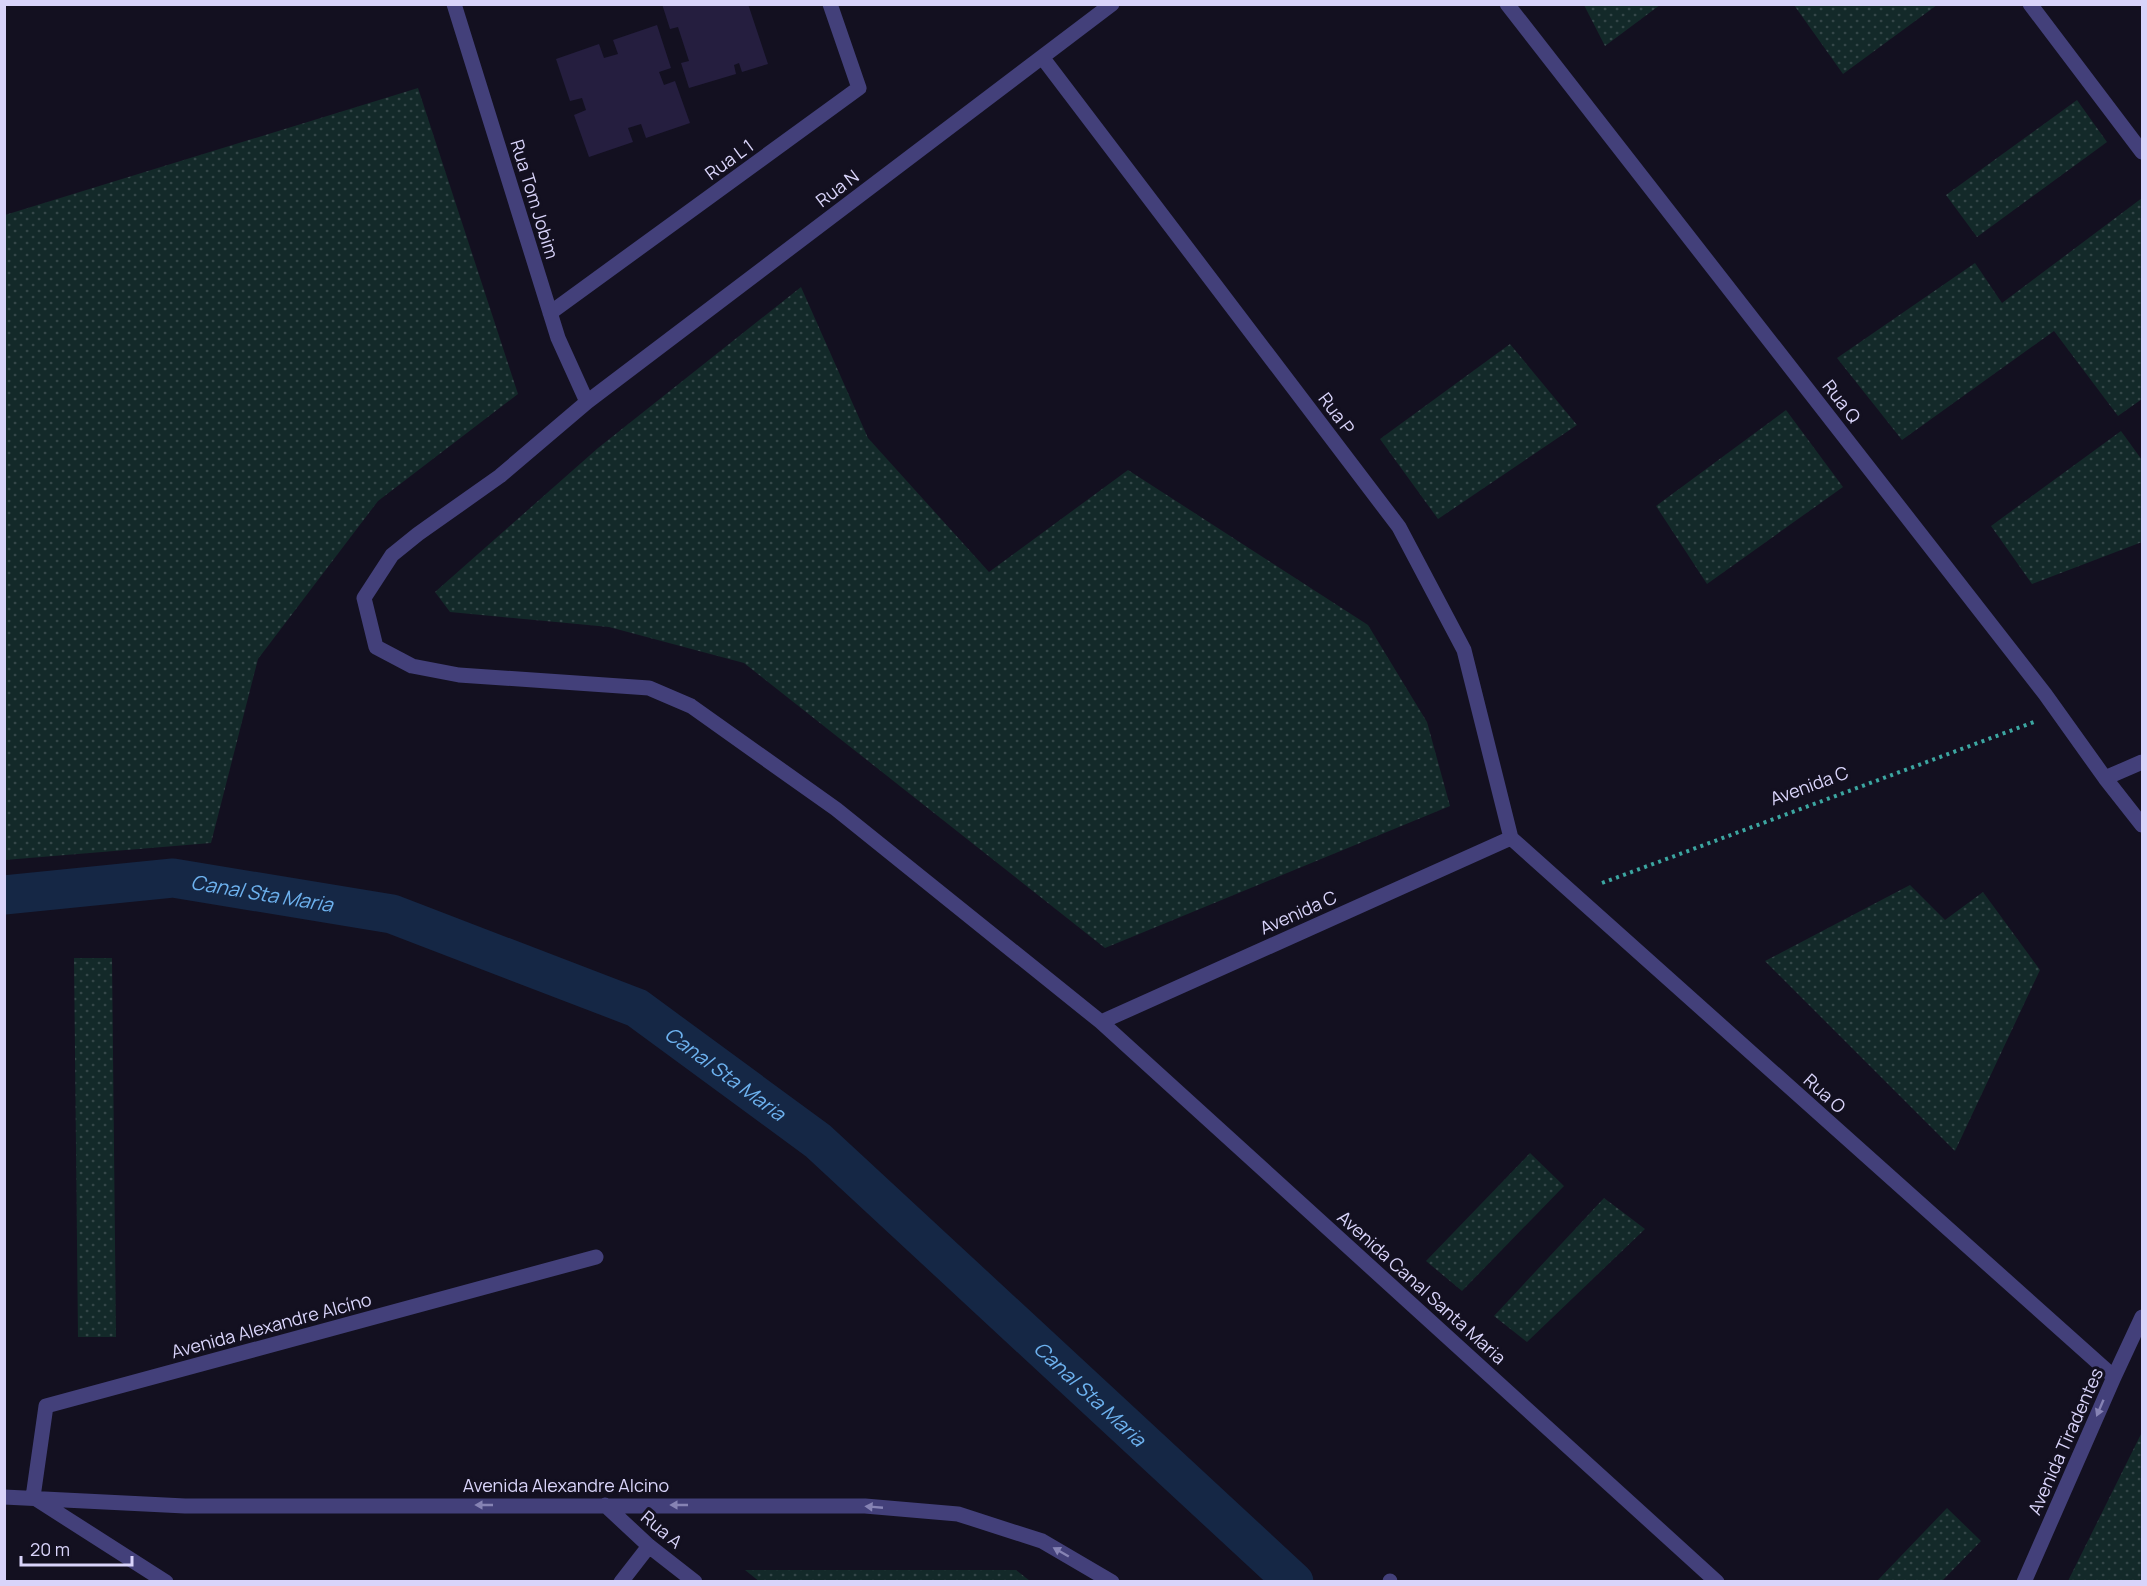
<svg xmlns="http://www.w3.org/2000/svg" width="2147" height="1586" viewBox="0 0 2147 1586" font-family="Manrope,sans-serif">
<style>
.green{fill:url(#green-dots)}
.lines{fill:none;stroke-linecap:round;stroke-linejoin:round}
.canal{stroke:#152745;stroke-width:39}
.building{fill:#251e3f}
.path{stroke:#3ca6a1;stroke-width:4;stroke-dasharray:3 4.5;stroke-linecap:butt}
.minor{stroke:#43407a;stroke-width:15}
.oneway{fill:#8683b4}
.labels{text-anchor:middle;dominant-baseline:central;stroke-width:6;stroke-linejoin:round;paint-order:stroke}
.street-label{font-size:18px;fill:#d9d4fa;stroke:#131020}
.water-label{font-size:20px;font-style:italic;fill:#6db1ee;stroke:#131020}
</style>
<defs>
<pattern id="green-dots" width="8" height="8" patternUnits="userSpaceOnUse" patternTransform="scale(1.5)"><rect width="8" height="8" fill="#132929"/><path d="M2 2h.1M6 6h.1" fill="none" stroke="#354749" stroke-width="1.8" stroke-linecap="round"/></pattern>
</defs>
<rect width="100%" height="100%" fill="#131020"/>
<path class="green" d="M1584 5H1660L1605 46Z
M1794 5H1937L1843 74Z
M418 88 518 394 378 501 258 659 211 843 5 860V215Z
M2077 100 2107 142 1977 237 1946 195Z
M2142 198V399L2118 416 2054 331 1902 440 1837 358 1975 263 2002 303Z
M801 287 868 438 989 572 1128 470 1368 625 1427 722 1450 806 1105 948 744 663 609 627 450 612 435 592 598 448Z
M1510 344 1577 425 1438 519 1380 439Z
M1786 410 1843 487 1707 584 1656 506Z
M2121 431 2142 460V542L2032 584 1991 526Z
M1910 885 1945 920 1983 892 2040 970 1955 1151 1765 961Z
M74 958H112L116 1337H78Z
M1530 1153 1564 1186 1462 1291 1426 1261Z
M1604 1198 1645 1229 1527 1342 1494 1316Z
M2142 1432V1581H2068Z
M1947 1508 1981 1541 1942 1581H1877Z
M745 1570H1016L1030 1581 760 1582Z"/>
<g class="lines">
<path class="canal" id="s1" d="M4 895 173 878 392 914 637 1008 818 1141 1294 1582"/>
</g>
<path class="building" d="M662 4H748L768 64 742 72 739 63 734 65 736 74 689 88 681 63 689 61 678 27 670 29Z
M657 25 671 68 659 72 664 85 675 81 690 123 646 138 641 124 628 128 633 142 589 157 574 115 586 110 582 98 570 101 556 59 599 44 604 58 618 54 613 40Z"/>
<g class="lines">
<path class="path" d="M1602 883 2034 722"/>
<path class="minor" d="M454 4 558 338 587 402
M1112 4 587 402 500 476 418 534 392 555 364 598 376 647 412 666 459 675 649 688 691 706 836 809 1101 1022 1717 1582
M1507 4 2045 694 2105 778 2142 825
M2030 4 2142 152
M1042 57 1399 527 1464 650 1511 838
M550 313 859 88 830 4
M2105 778 2142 762
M1511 838 2114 1377
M1101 1022 1511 838
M4 1497 185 1506H865L958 1514 1042 1541 1112 1582
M605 1505 649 1546 695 1582
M1390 1581V1582
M166 1582 33 1497 46 1406 596 1257
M621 1582 649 1546
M2024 1582 2114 1377 2142 1317"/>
</g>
<defs><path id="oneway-solid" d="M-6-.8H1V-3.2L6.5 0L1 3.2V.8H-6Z" transform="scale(1.5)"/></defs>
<g class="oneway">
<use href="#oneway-solid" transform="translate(2100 1408) rotate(113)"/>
<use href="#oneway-solid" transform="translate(484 1505) rotate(180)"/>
<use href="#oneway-solid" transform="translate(679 1505) rotate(-180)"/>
<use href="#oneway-solid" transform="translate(874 1507) rotate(-175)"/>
<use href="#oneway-solid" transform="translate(1061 1552) rotate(-150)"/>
</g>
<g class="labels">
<g class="street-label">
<text transform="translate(729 159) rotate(-36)">Rua L 1</text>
<text transform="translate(837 188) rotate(-37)">Rua N</text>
<text transform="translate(535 199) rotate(73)">Rua Tom Jobim</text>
<text transform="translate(1842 401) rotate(52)">Rua Q</text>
<text transform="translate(1337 413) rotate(53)">Rua P</text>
<text transform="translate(1809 785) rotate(-20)">Avenida C</text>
<text transform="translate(1298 912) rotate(-24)">Avenida C</text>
<text transform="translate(1825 1093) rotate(42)">Rua O</text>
<text transform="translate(1422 1287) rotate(42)">Avenida Canal Santa Maria</text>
<text transform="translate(271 1325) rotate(-15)">Avenida Alexandre Alcíno</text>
<text transform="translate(2065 1441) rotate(-66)">Avenida Tiradentes</text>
<text x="566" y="1485">Avenida Alexandre Alcino</text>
<text transform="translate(662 1529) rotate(40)">Rua A</text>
</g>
<g class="water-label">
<text stroke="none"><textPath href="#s1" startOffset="260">Canal Sta Maria</textPath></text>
<text stroke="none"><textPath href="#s1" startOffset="764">Canal Sta Maria</textPath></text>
<text stroke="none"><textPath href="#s1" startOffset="1250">Canal Sta Maria</textPath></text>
</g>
</g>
<rect width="2147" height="1586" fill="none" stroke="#d9d4fa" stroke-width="12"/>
<path d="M21 1556v9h111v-9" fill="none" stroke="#d9d4fa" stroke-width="3"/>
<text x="30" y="1556" font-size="18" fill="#d9d4fa" stroke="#131020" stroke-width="4.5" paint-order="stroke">20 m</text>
</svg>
